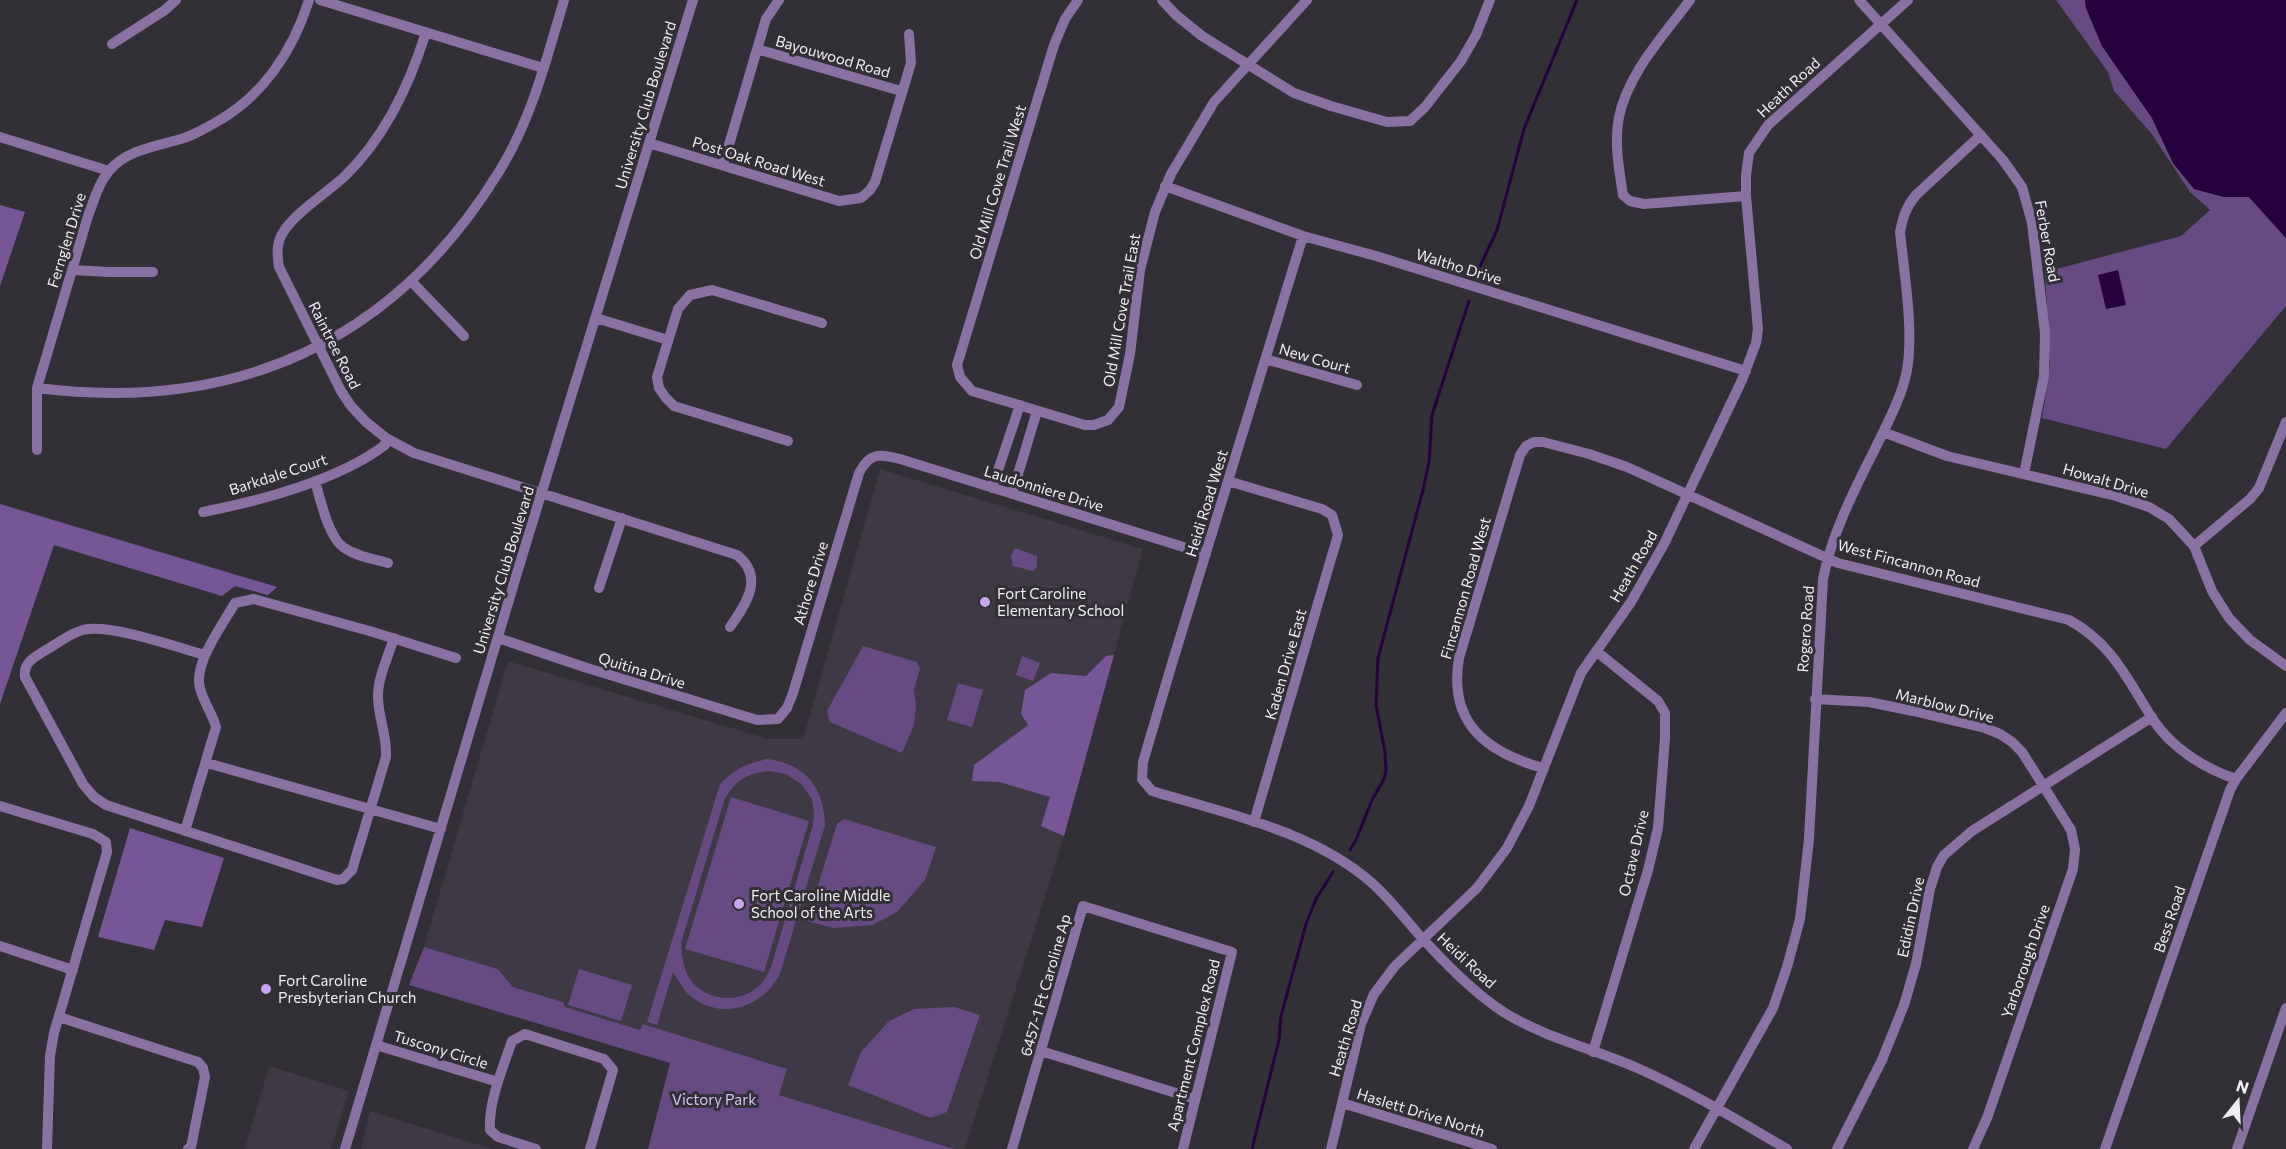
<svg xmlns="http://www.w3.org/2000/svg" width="2286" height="1149" viewBox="0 0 2286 1149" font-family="Commissioner,sans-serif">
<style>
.built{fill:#3f3945}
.green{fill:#664a81;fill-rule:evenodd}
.forest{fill:#775697}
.water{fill:#25013d}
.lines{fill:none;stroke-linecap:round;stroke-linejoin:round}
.stream{stroke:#25013d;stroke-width:3}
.minor{stroke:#8972a1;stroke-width:10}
.poi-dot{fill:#c9a5ee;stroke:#322f36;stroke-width:2}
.labels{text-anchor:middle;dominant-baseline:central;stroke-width:6;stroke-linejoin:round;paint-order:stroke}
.street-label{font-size:15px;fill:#efedf2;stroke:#322f36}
.poi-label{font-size:15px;fill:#efedf2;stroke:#322f36;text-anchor:start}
.park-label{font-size:15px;fill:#dac0f7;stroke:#322f36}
</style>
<rect width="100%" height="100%" fill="#322f36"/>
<path class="built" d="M880 469 1143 549 1064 836 965 1149H954L778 1095 787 1069 642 1024 641 1031 565 1007 563 1002 513 987 498 969 424 947 508 661 768 739H803Z
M269 1066 349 1091 331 1149H245Z
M370 1111 492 1149H361Z"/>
<path class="green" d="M2056 0H2085L2086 8 2102 46 2152 118 2173 163 2194 189 2224 197H2249L2286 238V306L2166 449 2042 418 2050 366 2045 272 2181 236 2210 210 2190 192 2151 133 2114 91 2108 72Z
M1015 548 1037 556V567L1033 571 1013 566 1011 556Z
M863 646 917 662 920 669 914 689 916 705 914 725 902 753 830 722 827 711Z
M1022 656 1040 663 1033 681 1016 675Z
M958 683 983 690 972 727 947 720Z
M767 759C805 764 824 787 825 825L780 974C763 1006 725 1021 693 998 684 992 679 981 673 972L657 1025 647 1022 720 784C734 770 747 763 767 759ZM769 771 786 774 801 784 812 799 814 812 813 825 771 967C769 971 767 976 764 980 746 1006 703 1003 688 976 683 966 682 954 681 943L725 798C738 779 746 774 769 771Z
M731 797 809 821 764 972 685 949Z
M844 819 936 847 925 880 897 912 873 925 833 928 807 921 837 824Z
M424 947 498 969 513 987 563 1002 565 1007 640 1030 643 1024 787 1069 779 1095 954 1149H648L670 1063 409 985Z
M579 969 632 985 621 1021 568 1005Z
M954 1007 980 1015 947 1112 931 1118 848 1085 861 1052 889 1021 914 1009Z"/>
<path class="forest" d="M0 205 25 212 0 286Z
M0 504 277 587 268 595 235 586 222 596 54 545 0 704Z
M1114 655 1064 836 1041 826 1050 797 999 782 972 781 974 765 1028 725 1021 714 1025 690 1051 673 1086 676 1106 656Z
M130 828 224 858 202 927 165 920 154 950 98 937Z"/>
<path class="water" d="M2085 0H2286V238L2249 197H2224L2194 189 2173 163 2152 118 2102 46 2086 8Z
M2118 270 2126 305 2106 309 2098 275Z"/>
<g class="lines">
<path class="stream" d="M1477 273 1497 230 1524 129 1577 0
M1350 850 1356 840 1372 800 1384 779 1386 771 1385 752 1376 705 1378 658 1423 490 1429 462 1432 415 1469 301
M1252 1149 1279 1040 1281 1016 1306 924 1316 899 1333 872"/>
<path class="minor" d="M320 0 543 68
M1078 0 1065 19 1054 45 957 365 960 377 972 391 1085 425H1094L1108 420 1119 407 1130 354 1140 270 1155 212 1171 174 1214 102 1307 0
M1162 0 1176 15 1202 36 1294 93 1331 106 1387 122 1410 121 1425 107 1461 61 1476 35 1490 0
M1690 0C1664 35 1628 73 1619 117 1614 142 1619 170 1623 195L1630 201 1644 204 1746 196
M1859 0 2003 160 2022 187 2032 223 2045 333 2044 376 2024 474
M426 32C410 84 385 137 345 176 328 192 296 212 284 231 276 242 277 254 279 267L341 391 351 406 366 422 386 438 414 453 737 555C765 577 746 604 730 627
M112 44 165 10 176 0
M757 49 901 91
M0 137 109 171
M649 143 839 201 861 198 870 190 875 182 911 63 909 34
M723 165 766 19 779 0
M1165 186 1303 236 1376 256 1746 371
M1303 236 1171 667 1143 762 1142 779 1152 791C1227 814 1311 830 1372 883 1390 899 1405 919 1421 937 1446 964 1474 993 1505 1013 1546 1038 1591 1048 1635 1067 1688 1090 1737 1120 1787 1149
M73 270 108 272H153
M411 281 464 336
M596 318 668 340
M1265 359 1357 385
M37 388C237 413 395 342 500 170 532 118 547 57 564 0
M1883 432 1947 456 2116 496 2149 507 2169 519 2194 546 2212 591 2229 618 2250 640 2286 666
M788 441 674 406 666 398 659 388 657 377 678 309 690 295 712 290 822 323
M37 450V388L88 216C94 201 98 184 109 171 127 149 159 146 184 138 194 135 204 129 213 124 262 98 293 51 309 0
M315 481C320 498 328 536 343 547 355 556 374 559 388 563
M1228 481 1322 509 1332 515 1338 535 1254 822
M992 488 1020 405
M1012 494 1037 411
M203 512C260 501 339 480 385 445L386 438
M2194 546 2250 499 2259 488 2286 422
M599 588 622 518
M498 638 584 667 757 720 778 719 787 708 793 693 859 473C870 452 879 454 900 459L1206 554
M205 655C176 647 109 623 83 630 70 633 57 644 46 650 35 657 23 662 25 677L83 784 94 797 106 805 337 880 343 879 352 870 386 757C387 735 379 720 378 699 377 679 388 657 394 638
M1815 699 1869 702 1913 711 1985 728 2000 734 2012 742 2022 752 2071 830 2075 849 2073 869 1987 1118 1973 1149
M207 763 441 829
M1543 768C1486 752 1448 723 1459 658L1520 455 1526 446 1534 442H1543L1589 454 1627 467 1838 563 2069 620C2113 644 2128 681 2154 721 2172 748 2205 769 2236 779
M0 806 93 834 106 842 107 852 54 1033 50 1056 47 1149
M185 831 216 727C212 713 203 701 200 688 193 664 223 624 235 603L254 599 373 632 456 658
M0 946 73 970
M59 1017 198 1062 203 1068 205 1077 191 1147 188 1149
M376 1045 498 1082
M1041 1051 1195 1099
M1593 1052 1648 870 1658 828 1665 738V713L1658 701 1596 651
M1342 1103 1492 1149
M345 1149 520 563 693 0
M536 1149 498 1137 490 1130C488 1103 503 1067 512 1041L525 1034 604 1059 613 1070 590 1149
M1012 1149 1083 906 1232 952 1183 1149
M1331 1149 1361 1024 1374 994 1395 966 1477 888 1507 848 1529 806 1581 673 1631 602 1664 544 1742 380 1756 343 1758 329 1746 196V175L1749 153 1768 125 1908 0
M1694 1149 1773 1008 1787 967 1800 919 1809 839 1823 579C1831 536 1854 490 1874 451 1886 426 1902 397 1907 370 1914 331 1904 272 1900 232 1903 217 1906 207 1916 195L1981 135
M1837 1149 1882 1060 1904 1005 1916 964 1930 889 1937 867 1944 855 1972 831 2152 717
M2105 1149 2230 790 2236 779 2286 713
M2237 1149 2286 1008"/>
</g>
<g class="poi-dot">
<circle cx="985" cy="602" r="6"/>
<circle cx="739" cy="904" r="6"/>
<circle cx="266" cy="989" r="6"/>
</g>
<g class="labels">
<g class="street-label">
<text transform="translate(833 56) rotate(16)">Bayouwood Road</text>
<text transform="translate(1788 87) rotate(-43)">Heath Road</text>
<text transform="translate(645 105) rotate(-73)">University Club Boulevard</text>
<text transform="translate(759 161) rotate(17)">Post Oak Road West</text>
<text transform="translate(997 182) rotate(-73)">Old Mill Cove Trail West</text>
<text transform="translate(66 240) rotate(-73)">Fernglen Drive</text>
<text transform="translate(2048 241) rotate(80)">Ferber Road</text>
<text transform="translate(1459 266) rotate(17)">Waltho Drive</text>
<text transform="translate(1121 310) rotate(-80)">Old Mill Cove Trail East</text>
<text transform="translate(335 345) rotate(63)">Raintree Road</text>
<text transform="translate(1315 358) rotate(16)">New Court</text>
<text transform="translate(278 474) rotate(-18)">Barkdale Court</text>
<text transform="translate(2106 480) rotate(16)">Howalt Drive</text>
<text transform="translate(1044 488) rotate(17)">Laudonniere Drive</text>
<text transform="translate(1206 503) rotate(-73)">Heidi Road West</text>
<text transform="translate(1909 563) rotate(15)">West Fincannon Road</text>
<text transform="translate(1633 566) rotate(-60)">Heath Road</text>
<text transform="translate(503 570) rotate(-73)">University Club Boulevard</text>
<text transform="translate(810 583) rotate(-73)">Athore Drive</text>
<text transform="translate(1465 588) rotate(-74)">Fincannon Road West</text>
<text transform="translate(1805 629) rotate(-86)">Rogero Road</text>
<text transform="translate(1285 664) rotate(-74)">Kaden Drive East</text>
<text transform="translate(642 670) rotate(17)">Quitina Drive</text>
<text transform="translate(1945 705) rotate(14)">Marblow Drive</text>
<text transform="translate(1633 853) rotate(-77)">Octave Drive</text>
<text transform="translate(1910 917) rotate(-78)">Edidin Drive</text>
<text transform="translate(2169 919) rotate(-71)">Bess Road</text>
<text transform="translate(1467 960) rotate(43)">Heidi Road</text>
<text transform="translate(2025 961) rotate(-71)">Yarborough Drive</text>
<text transform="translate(1045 985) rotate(-74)">6457-1 Ft Caroline Ap</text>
<text transform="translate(1345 1038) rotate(-73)">Heath Road</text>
<text transform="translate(1193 1045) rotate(-76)">Apartment Complex Road</text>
<text transform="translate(441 1049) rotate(17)">Tuscony Circle</text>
<text transform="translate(1421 1112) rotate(17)">Haslett Drive North</text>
</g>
<g class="poi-label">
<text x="997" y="593">Fort Caroline<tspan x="997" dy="17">Elementary School</tspan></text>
<text x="751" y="895">Fort Caroline Middle<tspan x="751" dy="17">School of the Arts</tspan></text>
<text x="278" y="980">Fort Caroline<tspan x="278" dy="17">Presbyterian Church</tspan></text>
</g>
<g class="park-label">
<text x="714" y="1099">Victory Park</text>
</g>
</g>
<g transform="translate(2238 1101) rotate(18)" stroke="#322f36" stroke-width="4.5" paint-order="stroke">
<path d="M0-4.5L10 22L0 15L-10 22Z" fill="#efedf2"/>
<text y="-9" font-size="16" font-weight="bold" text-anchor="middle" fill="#efedf2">N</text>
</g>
</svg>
